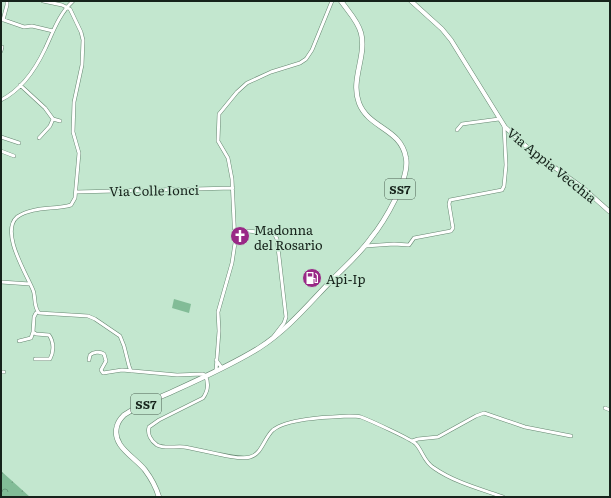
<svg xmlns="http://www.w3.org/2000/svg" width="611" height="498" viewBox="0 0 611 498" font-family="Literata,serif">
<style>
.forest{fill:url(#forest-crowns)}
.garden{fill:#82bc97}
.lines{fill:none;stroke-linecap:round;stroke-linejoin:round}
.street-casing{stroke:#668771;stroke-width:4}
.secondary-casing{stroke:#668771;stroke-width:5}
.primary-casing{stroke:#668771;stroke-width:5.5}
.street{stroke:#fff;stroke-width:3}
.secondary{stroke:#fff;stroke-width:4}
.primary{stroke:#fff;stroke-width:4.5}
.labels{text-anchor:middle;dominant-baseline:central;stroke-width:3;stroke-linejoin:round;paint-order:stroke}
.shield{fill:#c3e7cf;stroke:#4a5e51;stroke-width:1}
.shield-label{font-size:12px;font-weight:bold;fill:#16231b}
.street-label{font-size:13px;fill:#16231b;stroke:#c3e7cf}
.poi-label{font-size:13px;fill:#16231b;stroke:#c3e7cf;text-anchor:start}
</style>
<defs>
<pattern id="forest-crowns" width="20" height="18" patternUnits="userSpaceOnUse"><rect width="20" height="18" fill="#82bc97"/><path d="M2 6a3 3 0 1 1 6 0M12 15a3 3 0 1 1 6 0" fill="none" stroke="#69987a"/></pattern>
</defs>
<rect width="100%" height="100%" fill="#c3e7cf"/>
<path class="forest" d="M1 471 30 497H1Z"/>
<path class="garden" d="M174 299 191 304 189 313 172 308Z"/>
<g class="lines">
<defs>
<path id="street" d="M43 1 62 5 70 9 81 32 83 40 82 65 74 102 73 132 79 153 75 198 71 205C54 210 33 206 17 217 0 232 26 273 33 290 36 297 33 306 39 313L88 316 95 319 120 336 124 346 129 366 131 371
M1 19 24 27 32 26 53 31
M3 20 7 5V1
M1 51 2 47
M20 85 45 108 53 119 60 121
M1 100C21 90 36 68 45 49 53 32 59 14 73 1
M457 130 462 124 499 119
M1 137 19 143
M39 138 50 126 53 119
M1 151 14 156
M76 192 233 188
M234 230 271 233 275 235 277 239 286 317 284 323 274 336
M365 246 394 244 409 245 414 238 451 231 453 228 449 204 450 200 502 190 504 186 506 165 504 126
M1 282 30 284
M19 341 31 338 33 332
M35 359H50C54 352 54 342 49 335L36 334 33 332 34 317 36 313
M89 360 90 355C93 352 100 351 104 354L106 361 101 370 103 373 122 370 177 375 203 374 205 375C209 383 208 391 203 398L159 420 149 427C147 434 151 441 157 445 164 449 176 446 184 447 200 449 237 461 250 457 262 454 264 438 273 430 288 418 330 417 349 416 353 416 357 416 361 417 369 420 411 439 416 444 423 452 424 462 434 468 454 482 480 489 503 497
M216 360 222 368
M216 371 219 331 218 312 232 263 235 243 232 179 228 158 218 141 219 114 237 92 247 83 271 72 300 63 306 59 312 50 332 1
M1 372H4
M605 408 610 410
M412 441 418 439 438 437 476 416 484 413 525 427 571 436"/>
<path id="secondary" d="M411 1 442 29 451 40 505 127 529 149 583 188 610 212"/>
<path id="primary" d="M159 497C156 487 151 478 145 470 135 457 111 446 117 426 118 422 121 418 124 415 137 406 153 400 167 394 198 380 230 366 259 348 286 331 307 306 329 283 343 268 359 255 371 238 384 222 410 179 406 158 401 128 369 129 359 103 350 80 367 56 361 33 358 21 348 11 341 1"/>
</defs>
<use href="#street" class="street-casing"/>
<use href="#secondary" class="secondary-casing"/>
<use href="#primary" class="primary-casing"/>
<use href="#street" class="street"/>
<use href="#secondary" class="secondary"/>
<use href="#primary" class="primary"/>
</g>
<defs>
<symbol id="church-disc" viewBox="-11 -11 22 22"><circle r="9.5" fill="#992886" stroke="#c3e7cf"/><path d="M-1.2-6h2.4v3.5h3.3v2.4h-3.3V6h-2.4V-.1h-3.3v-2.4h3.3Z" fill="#fff"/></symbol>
<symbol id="fuel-disc" viewBox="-11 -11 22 22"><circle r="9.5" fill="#992886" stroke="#c3e7cf"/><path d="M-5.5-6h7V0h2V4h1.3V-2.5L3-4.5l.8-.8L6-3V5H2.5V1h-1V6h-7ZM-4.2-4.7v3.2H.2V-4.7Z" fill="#fff"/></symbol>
</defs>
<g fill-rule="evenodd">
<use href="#church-disc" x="229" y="225" width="22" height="22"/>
<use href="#fuel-disc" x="301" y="267" width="22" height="22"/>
</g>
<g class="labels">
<g class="shield">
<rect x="385" y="179" width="30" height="20" rx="3"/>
<rect x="131" y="394" width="30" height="20" rx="3"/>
</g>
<g class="shield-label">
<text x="400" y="189">SS7</text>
<text x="146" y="404">SS7</text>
</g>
<g class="street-label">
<text transform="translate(552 165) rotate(39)">Via Appia Vecchia</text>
<text transform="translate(154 190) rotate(-1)">Via Colle Ionci</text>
</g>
<g class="poi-label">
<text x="254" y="229">Madonna<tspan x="254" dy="15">del Rosario</tspan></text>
<text x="326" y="278">Api-Ip</text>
</g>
</g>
<rect width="611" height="498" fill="none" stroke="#16231b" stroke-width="4"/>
</svg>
